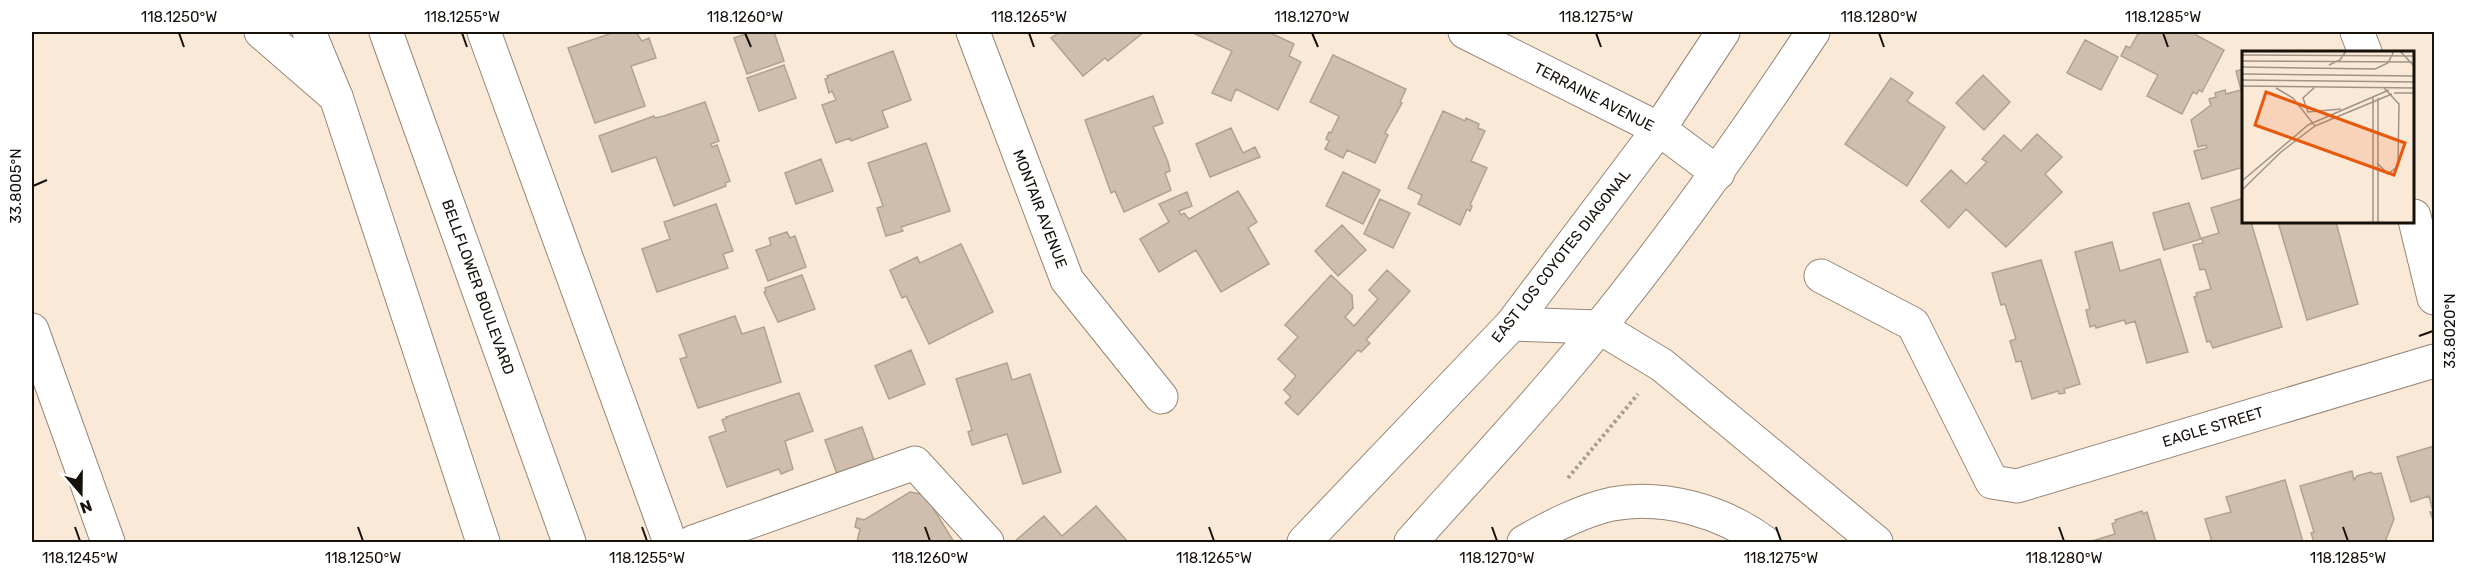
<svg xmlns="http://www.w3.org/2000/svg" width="2466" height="574" viewBox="0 0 2466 574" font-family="Rubik,sans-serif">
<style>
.building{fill:#cfbead;stroke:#b1a191;stroke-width:1.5}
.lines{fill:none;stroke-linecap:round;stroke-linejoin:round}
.minor-casing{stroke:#958676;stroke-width:35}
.major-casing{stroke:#958676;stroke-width:35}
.highway-casing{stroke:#958676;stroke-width:35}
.path{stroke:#ab9d90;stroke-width:4;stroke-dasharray:3 3;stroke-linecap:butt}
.minor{stroke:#fff;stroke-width:33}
.major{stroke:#fff;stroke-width:33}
.highway{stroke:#fff;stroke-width:33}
.ticks{fill:none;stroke:#17110b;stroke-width:2}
.labels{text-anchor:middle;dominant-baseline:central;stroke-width:5;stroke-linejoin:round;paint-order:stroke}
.street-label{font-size:15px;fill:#17110b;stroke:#fff}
.inset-road{fill:none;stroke:#a09386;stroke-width:1.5}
.view{fill:#e8590c;fill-opacity:0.15;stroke:#e8590c;stroke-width:3}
.inset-edge{fill:none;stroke:#17110b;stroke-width:3}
.neatline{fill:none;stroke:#17110b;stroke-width:2}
.ticks-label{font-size:15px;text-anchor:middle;fill:#17110b}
</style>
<rect width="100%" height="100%" fill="#fbe9d8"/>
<path class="building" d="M615 32 619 33 636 32 642 41 649 38 656 58 631 66 645 106 595 123 568 48Z
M751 32H774L784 61 747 74 734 38Z
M1060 32H1144L1108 61 1105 58 1083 76 1051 38Z
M1191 32H1268L1294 44 1289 56 1301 62 1278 110 1236 89 1231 101 1212 93 1232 51Z
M2139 32H2197L2196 35 2224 50 2202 92 2199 90 2197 94 2193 92 2182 114 2147 96 2158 75 2121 56 2126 46 2130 48Z
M2085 40 2118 57 2101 90 2067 73Z
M893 51 911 100 882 111 888 127 851 141 850 138 836 143 822 105 836 100 832 91 829 93 825 79 828 78 827 76Z
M1333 55 1406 89 1400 102 1402 103 1385 133 1388 135 1375 163 1347 150 1343 158 1325 149 1329 141 1326 139 1329 132 1331 133 1339 116 1310 102Z
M784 65 796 98 759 111 747 78Z
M2244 69V167L2202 179 2194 151 2207 148 2206 145 2198 147 2191 120 2211 105 2209 99 2216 97 2215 93 2225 90 2226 94 2241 90 2236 71Z
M1983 75 2010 102 1984 130 1956 103Z
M1891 78 1913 93 1907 101 1945 127 1907 186 1845 144Z
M1153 96 1163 123 1153 127 1168 162 1170 171 1165 173 1171 190 1124 212 1115 191 1111 193 1085 120Z
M705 102 719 141 711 144 712 147 717 145 730 181 725 183 726 186 674 206 656 157 612 172 599 136 654 116 655 118 664 116Z
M1443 111 1465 121 1466 118 1479 124 1478 128 1485 131 1471 161 1487 168 1470 205 1472 206 1470 211 1467 209 1460 225 1418 204 1422 195 1408 188Z
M1231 128 1243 153 1255 147 1260 157 1210 177 1196 144Z
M2037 134 2062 157 2045 174 2062 192 2006 247 1966 209 1949 228 1921 201 1951 170 1966 184 1987 162 1982 159 2004 135 2021 151Z
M926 143 950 211 901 227 903 231 886 236 877 208 883 206 868 163Z
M821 159 833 191 796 204 785 173Z
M1343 172 1380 190 1363 224 1326 206Z
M1238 191 1257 222 1248 228 1269 264 1221 292 1196 250 1159 272 1140 239 1169 222 1159 204 1187 192 1192 206 1179 211 1181 215 1184 213 1189 219Z
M2244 198V222H2251L2282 327 2213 348 2210 341 2207 342 2194 297 2197 296 2196 293 2211 289 2205 269 2200 270 2193 245 2203 243 2202 238 2219 233 2211 208Z
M1380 199 1410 213 1393 248 1364 234Z
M2189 203 2201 239 2164 250 2153 213Z
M716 204 733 251 723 254 728 268 657 292 642 249 670 239 664 222Z
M2278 222H2336L2358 304 2307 320Z
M1342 225 1366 250 1338 276 1315 251Z
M787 232 790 238 795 236 806 267 768 281 756 250 771 245 769 238Z
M2112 242 2120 271 2160 259 2188 352 2147 363 2135 321 2126 324 2124 320 2096 328 2095 325 2090 327 2086 310 2090 309 2075 252Z
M961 244 993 312 929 344 906 296 902 298 890 270 917 257 920 263Z
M2041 260 2080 384 2064 389 2065 393 2059 394 2058 391 2032 399 2021 361 2016 362 2010 341 2016 339 2005 304 2001 305 1992 273Z
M1387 270 1410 291 1366 340 1370 343 1361 352 1358 350 1298 415 1285 403 1291 397 1284 390 1296 376 1278 359 1298 337 1285 325 1331 275 1352 295 1353 308 1345 317 1354 326 1378 299 1369 290Z
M802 275 815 309 778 322 764 292 766 291 765 288Z
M735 316 742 334 764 327 781 382 698 408 680 359 687 357 679 335Z
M911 350 925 384 889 399 875 366Z
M1007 363 1012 380 1030 374 1061 472 1023 484 1007 434 972 445 968 432 972 430 956 379Z
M799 393 813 431 785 441 793 469 781 474 779 469 727 487 709 437 726 431 722 420 727 418 726 417Z
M862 427 875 463 838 477 825 440Z
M2434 446V520H2433L2430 512H2433L2429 496 2411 502 2397 457Z
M2352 471 2354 480 2357 476 2371 472 2374 474 2381 473 2394 519 2385 542H2314L2311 533 2314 532 2300 486Z
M2285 480 2303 542H2212L2205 519 2231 512 2226 497Z
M910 492 925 495 954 542H857L860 529 855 527 857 518 864 520Z
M1096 506 1128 542H1014L1044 516 1062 536Z
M2142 511 2143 514 2147 512 2156 542H2089L2115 534 2112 524 2116 522 2115 520Z"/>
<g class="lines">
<defs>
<path id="minor" d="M484 32 670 542
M973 32 1067 280 1161 397
M1465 32 1659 129 1718 173
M2357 32 2365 52
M2414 216 2434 298
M1821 276 1913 324 1992 482 2017 486 2434 361
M693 542 915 463 987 542"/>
<path id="major" d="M309 32 336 97 483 542
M386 32 569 542
M1304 542 1512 324 1659 129 1723 32
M1411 542C1458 489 1507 437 1553 383 1648 272 1733 153 1813 32"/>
<path id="highway" d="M261 32 336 97
M1512 324 1599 327 1662 365 1876 542
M32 330 108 542
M1524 542C1552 526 1581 511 1612 504 1664 494 1723 512 1764 542"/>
</defs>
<use href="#minor" class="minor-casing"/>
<use href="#major" class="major-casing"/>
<use href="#highway" class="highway-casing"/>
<path class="path" d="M1568 478 1638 394"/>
<use href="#minor" class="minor"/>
<use href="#major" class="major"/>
<use href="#highway" class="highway"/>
</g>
<path class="ticks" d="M179 33 184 47M462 33 467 47M745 33 751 47M1029 33 1034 47M1312 33 1318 47M1596 33 1601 47M1879 33 1884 47M2163 33 2168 47M33 186 47 180M2419 336 2433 331M75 527 80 541M358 527 363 541M642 527 647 541M925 527 930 541M1209 527 1214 541M1492 527 1497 541M1776 527 1781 541M2059 527 2064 541M2343 527 2348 541"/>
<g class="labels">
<g class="street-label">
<text transform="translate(1594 97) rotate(27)">TERRAINE AVENUE</text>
<text transform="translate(1040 209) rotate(69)">MONTAIR AVENUE</text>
<text transform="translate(1561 256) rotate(-52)">EAST LOS COYOTES DIAGONAL</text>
<text transform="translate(478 287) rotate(70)">BELLFLOWER BOULEVARD</text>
<text transform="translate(2213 427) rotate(-17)">EAGLE STREET</text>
</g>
</g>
<g transform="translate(2242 51)">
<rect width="172" height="172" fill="#fbe9d8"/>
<path class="inset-road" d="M158 0 173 16M0 4 173 5M0 10 170 11M87 14 98 9 104 0M0 16 133 18 146 12 152 0M0 23 173 25M0 29 173 31M0 35 173 37M73 36 61 47 66 61 99 58M34 37 51 47 73 75M152 42H173M135 112 146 123 156 115 157 53 142 37M0 130 66 74 147 39M0 139 39 101 73 75 150 43M131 172V47M136 172V47"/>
<path class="view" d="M24 41 163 92 152 124 13 74Z"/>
<rect width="172" height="172" class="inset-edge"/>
</g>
<rect width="2466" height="574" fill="none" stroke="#ffffff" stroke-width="66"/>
<g transform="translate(81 493) rotate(160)" stroke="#ffffff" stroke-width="4.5" paint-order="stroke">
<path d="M0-4.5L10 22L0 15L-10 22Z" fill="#17110b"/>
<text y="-9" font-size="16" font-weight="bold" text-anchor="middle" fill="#17110b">N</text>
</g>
<rect x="33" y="33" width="2400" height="508" class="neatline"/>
<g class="ticks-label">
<text x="179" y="22">118.1250°W</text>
<text x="462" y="22">118.1255°W</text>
<text x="745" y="22">118.1260°W</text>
<text x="1029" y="22">118.1265°W</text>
<text x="1312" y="22">118.1270°W</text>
<text x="1596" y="22">118.1275°W</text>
<text x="1879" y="22">118.1280°W</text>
<text x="2163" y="22">118.1285°W</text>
<text transform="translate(16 186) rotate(-90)" y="5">33.8005°N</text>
<text transform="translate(2450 331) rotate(-90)" y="5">33.8020°N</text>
<text x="80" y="563">118.1245°W</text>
<text x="363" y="563">118.1250°W</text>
<text x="647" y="563">118.1255°W</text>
<text x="930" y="563">118.1260°W</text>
<text x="1214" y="563">118.1265°W</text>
<text x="1497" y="563">118.1270°W</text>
<text x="1781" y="563">118.1275°W</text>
<text x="2064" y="563">118.1280°W</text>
<text x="2348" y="563">118.1285°W</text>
</g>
</svg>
